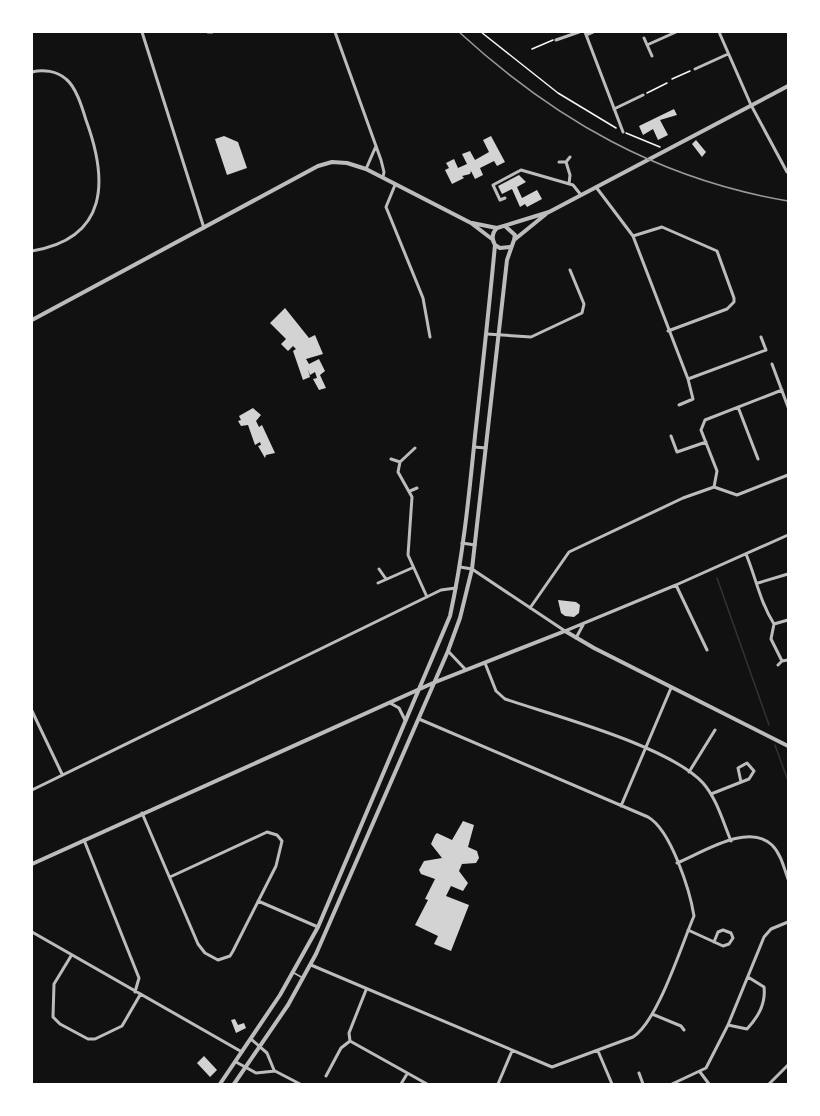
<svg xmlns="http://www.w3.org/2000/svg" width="820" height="1116" viewBox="0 0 820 1116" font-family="Merriweather,serif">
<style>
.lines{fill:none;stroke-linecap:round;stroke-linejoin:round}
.stream{stroke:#333;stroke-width:1.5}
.building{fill:#d3d3d3}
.path{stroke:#f5f5f5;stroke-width:1.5}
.service{stroke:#bcbcbc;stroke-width:1.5}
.minor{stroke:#bcbcbc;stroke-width:3}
.tertiary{stroke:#bcbcbc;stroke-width:4}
.rail{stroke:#9a9a9a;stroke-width:1.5}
</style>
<rect width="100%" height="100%" fill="#111"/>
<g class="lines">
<path class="stream" d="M717 578 769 725
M775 745 788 781"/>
</g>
<path class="building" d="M674 109 677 115 660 120 668 135 658 140 653 129 643 135 639 126Z
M224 136 238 142 247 168 227 175 215 139Z
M491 136 505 162 497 166 494 161 480 168 483 175 475 179 471 171 470 174 462 176 464 178 452 184 445 170 449 168 446 163 454 159 458 168 467 164 462 154 470 151 475 160 489 152 483 140Z
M696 140 706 152 702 157 692 144Z
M519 175 526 182 517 187 522 198 537 190 542 199 527 207 525 204 520 207 512 189 502 194 498 186Z
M285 308 309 338 315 335 323 354 306 359 309 364 319 359 325 371 320 375 326 388 319 390 313 379 317 378 315 372 310 375 308 369 310 377 303 380 293 351 296 349 293 346 288 351 281 344 286 339 270 323Z
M253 408 261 415 256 421 259 427 262 425 275 453 266 455 265 458 258 446 261 445 260 442 255 445 248 425 241 426 238 421 241 420 239 416Z
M558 600 576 602 580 605 579 613 574 617 565 616 561 613Z
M463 821 474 825 468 847 477 851 479 858 476 863 462 864 459 871 468 883 463 891 451 886 446 896 469 905 451 951 434 944 438 936 415 925 428 900 425 899 435 879 421 874 419 870 424 861 442 858 431 844 435 835 437 833 452 840Z
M235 1019 238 1025 244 1023 246 1028 236 1033 231 1020Z
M204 1056 217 1070 210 1077 197 1063Z"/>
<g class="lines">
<path class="path" d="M481 32 558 93 616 128
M532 49 553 40
M672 79 690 71
M647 93 667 83
M626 133 660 147"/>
<path class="service" d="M294 973 303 978"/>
<path class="minor" d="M142 32 204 228
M208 32H212
M335 32 381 160 384 172 383 177
M585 32 623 132
M719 32 751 105 787 172
M586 35 593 32
M644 38 652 56
M556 40 579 32
M647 45 676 32
M695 69 728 54
M32 72C43 69 57 71 66 79 76 87 82 107 86 120 108 180 109 238 32 251
M614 109 643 95
M559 162H566L570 157
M566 162 570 175 569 184
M366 169 376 146
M395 185 386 207 423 298 430 337
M596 187 633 236 688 379 693 399 679 405
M505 198 500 200 493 185 521 170 573 185 581 195
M633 236 662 227 717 251 734 298V302L727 309 668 331
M487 334 531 337 582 313 584 304 570 270
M772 364 788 407
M688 379 766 350 761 337
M738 407 758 459
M671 436 677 452 706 442
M474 447 486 448
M415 448 400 462 398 472 412 497 408 555 427 597
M391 459 400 462
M714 487 717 471 701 430 705 420 782 390
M410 491 417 488
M462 543 475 545
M746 554C756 578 760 602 774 624L771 639 782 661
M460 567 472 569 565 631 676 585 788 535
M379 569 386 579
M378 583 412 568
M758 583 788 574
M676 585 707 650
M530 608 569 552 683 498 714 487 737 495 788 475
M774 624 788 620
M576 638 583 625
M448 651 465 669
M485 663 496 691 505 699C555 716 669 746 703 783 717 799 723 822 731 841
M778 665 782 661 788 660
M390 703 399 708 405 720
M32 711 62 774
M689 772 715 730
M32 790 441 590 456 588
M711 794 749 779 754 771 747 763 738 768 741 782
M621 806 671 688
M142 813 198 944 205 953 218 960 230 956 233 951 276 866 282 841 277 835 267 832 170 877
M84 840 139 978 135 992
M677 863C702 853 748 822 772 845 781 854 784 868 788 879
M258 901 318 927
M688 930 723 946 729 944 733 938 731 933 723 930 718 932 714 942
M32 932 242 1052
M71 956 54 984 53 1017 60 1024 88 1039H95L122 1026 140 995
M311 965 552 1067 633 1037C658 1021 681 946 694 916 690 891 671 830 648 817L419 719
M366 990 349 1033 350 1041 427 1084
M652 1014 681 1026 684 1030
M728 1025 747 1029C758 1017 766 1004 764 987L748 977
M251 1039 267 1053 274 1070
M598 1051 612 1084
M236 1062 256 1073 275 1071 300 1084
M700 1072 709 1084
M639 1073 643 1084
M326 1076 341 1048 350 1041
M401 1084 407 1074
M498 1084 512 1051
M672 1084 706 1068 728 1025 764 937 771 929 788 922
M769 1084 788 1065"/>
<path class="tertiary" d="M472 223 497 228
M506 227 515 235 514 240
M495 245 500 248 510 247
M32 320 318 166 332 162 347 163 366 169 471 223 492 239
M32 864 433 683 565 631 594 648 788 746
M220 1084 280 995 318 927 450 616C463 557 469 496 475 436 482 372 489 309 495 245 491 238 492 233 497 228L549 212 788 86
M234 1084 288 1005 316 954 448 651 460 618 472 569 507 260 514 240 546 214"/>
<path class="rail" d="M459 32C555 120 659 179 788 201"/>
</g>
<rect width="820" height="1116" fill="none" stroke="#ffffff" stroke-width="66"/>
</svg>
